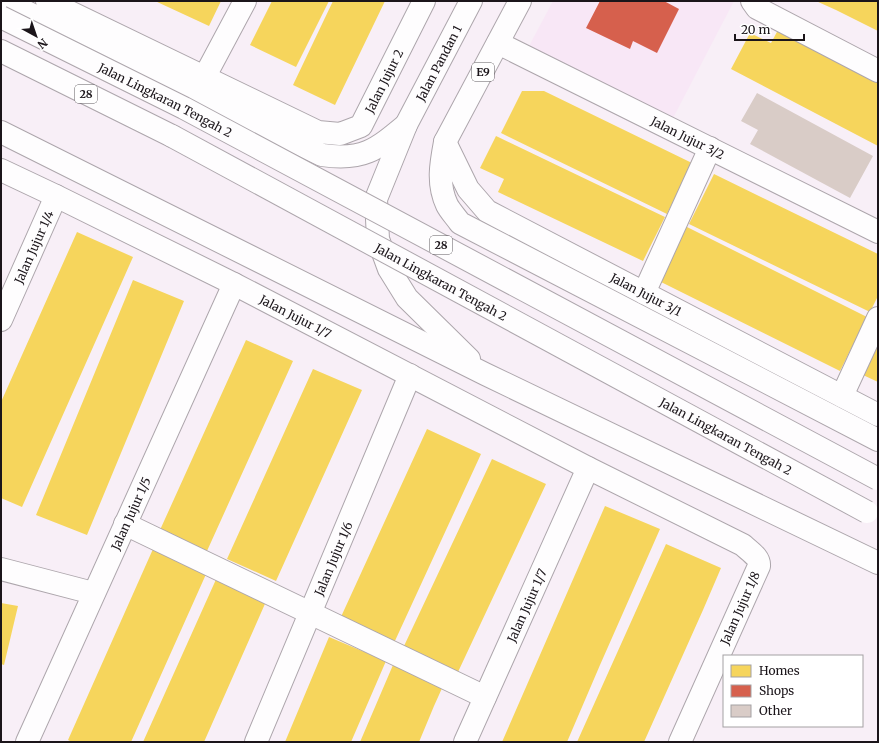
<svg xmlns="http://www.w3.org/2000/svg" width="879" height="743" viewBox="0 0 879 743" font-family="Merriweather,serif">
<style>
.built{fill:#f8e7f6}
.homes{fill:#f6d55c}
.shops{fill:#d6604d}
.building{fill:#d9ccc7}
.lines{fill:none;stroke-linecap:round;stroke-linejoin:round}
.minor-casing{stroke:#ada6ac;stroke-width:24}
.highway-casing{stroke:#ada6ac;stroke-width:24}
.minor{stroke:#fefdfe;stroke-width:22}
.highway{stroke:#fefdfe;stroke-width:22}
.highway-bridge-casing{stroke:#ada6ac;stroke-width:24;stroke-linecap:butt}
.highway-bridge{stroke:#fefdfe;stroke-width:22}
.labels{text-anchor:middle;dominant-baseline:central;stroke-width:4;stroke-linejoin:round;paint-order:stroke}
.shield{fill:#fff;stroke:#5f5b5f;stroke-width:1}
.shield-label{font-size:11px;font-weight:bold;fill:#1b151a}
.street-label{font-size:12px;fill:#1b151a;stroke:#fff}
</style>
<rect width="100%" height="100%" fill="#f8eff7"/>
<path class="built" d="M553 1H734L672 120 528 48Z"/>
<path class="homes" d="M155 1H221L209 26Z
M272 1H329L296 67 250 45Z
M333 1H385L335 105 293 85Z
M816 1H878V31L836 10Z
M778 30 878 82V146L731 69 750 33 771 43Z
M522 91H544L692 163 667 214 501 133Z
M496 136 665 217 643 261 498 192 504 179 480 168Z
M714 174 878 254V296L870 312 689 224Z
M685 226 867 317 840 371 657 280Z
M77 232 133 257 22 507 1 498V402Z
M133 280 184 301 87 535 36 515Z
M246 340 293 361 207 551 160 530Z
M878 346V382L863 375Z
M313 369 362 390 276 581 227 559Z
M427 429 481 454 394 643 340 619Z
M492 459 546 484 458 672 404 646Z
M605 506 660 529 600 665 567 742H502Z
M666 544 721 568 703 610 644 742H577Z
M153 549 207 572 131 742H72L68 740Z
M218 575 268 597 204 742H143Z
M1 603 18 606 4 665 1 664Z
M329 637 386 661 351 742H285Z
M393 665 443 686 434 706 419 742H360Z"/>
<path class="shops" d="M600 1H664L679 9 657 53 633 41 630 49 586 28Z"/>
<path class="building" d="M757 93 873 156 850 198 750 144 758 130 741 121Z"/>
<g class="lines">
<defs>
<g id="minor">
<path id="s1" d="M47 1 318 132 340 134 361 126 424 1"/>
<path d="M752 1 757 8 878 71"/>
<path id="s2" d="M498 43 878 232"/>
<path d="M205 76 245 1"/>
<path id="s3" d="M445 142 468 189 487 211 878 415"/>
<path id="s4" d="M1 170 56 196 234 284 588 468 743 545C749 551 760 557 759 566L680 742"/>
<path d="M644 293 710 148"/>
<path id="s5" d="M1 320 56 196"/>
<path d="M842 396 878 318"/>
<path d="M125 524 485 697"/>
<path d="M1 569 93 593"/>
<path id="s6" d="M27 742 234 284"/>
<path id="s7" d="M256 742 410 375"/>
<path id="s8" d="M465 742 588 468"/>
</g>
<g id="highway">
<path d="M4 1 322 155C363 161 376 150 406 125"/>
<path d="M520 1 445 142C441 163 437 184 447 205 450 211 456 217 460 223L878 440"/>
<path d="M1 51 172 136"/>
<path d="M1 132 485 374 878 563"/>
<path id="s9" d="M469 359 407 298 389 269 378 239 376 199 406 125 471 1"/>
</g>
</defs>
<use href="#minor" class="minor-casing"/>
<use href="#highway" class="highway-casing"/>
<use href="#minor" class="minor"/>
<use href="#highway" class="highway"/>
<defs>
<g id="highway-bridge">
<path id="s10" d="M1 17 184 108 878 479"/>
<path id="s11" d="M172 136 867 512"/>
</g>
</defs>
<use href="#highway-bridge" class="highway-bridge-casing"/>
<use href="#highway-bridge" class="highway-bridge"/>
</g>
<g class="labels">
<g class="shield">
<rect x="472" y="63" width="22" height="18" rx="3"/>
<rect x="75" y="85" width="22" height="18" rx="3"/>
<rect x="430" y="236" width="22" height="18" rx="3"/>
</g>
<g class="shield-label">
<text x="483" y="72">E9</text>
<text x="86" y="94">28</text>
<text x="441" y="245">28</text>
</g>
<g class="street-label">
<text stroke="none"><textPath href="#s9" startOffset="343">Jalan Pandan 1</textPath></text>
<text stroke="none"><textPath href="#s1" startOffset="396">Jalan Jujur 2</textPath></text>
<text stroke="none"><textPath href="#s10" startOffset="184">Jalan Lingkaran Tengah 2</textPath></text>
<text stroke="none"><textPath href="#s2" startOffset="212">Jalan Jujur 3/2</textPath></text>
<text stroke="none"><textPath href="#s5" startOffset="80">Jalan Jujur 1/4</textPath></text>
<text stroke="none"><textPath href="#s11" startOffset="306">Jalan Lingkaran Tengah 2</textPath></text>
<text stroke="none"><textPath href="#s3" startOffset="261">Jalan Jujur 3/1</textPath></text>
<text stroke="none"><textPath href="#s4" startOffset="329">Jalan Jujur 1/7</textPath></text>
<text stroke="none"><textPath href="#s11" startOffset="630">Jalan Lingkaran Tengah 2</textPath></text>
<text stroke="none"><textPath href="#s6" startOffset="251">Jalan Jujur 1/5</textPath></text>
<text stroke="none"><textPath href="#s7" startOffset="199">Jalan Jujur 1/6</textPath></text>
<text stroke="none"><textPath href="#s8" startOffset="150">Jalan Jujur 1/7</textPath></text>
<text transform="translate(740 608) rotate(-66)">Jalan Jujur 1/8</text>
</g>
</g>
<rect width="879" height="743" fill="none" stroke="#1b151a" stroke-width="4"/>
<rect x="723" y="655" width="140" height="72" fill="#ffffff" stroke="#a4a1a3"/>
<rect x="731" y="665" width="20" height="12" fill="#f6d55c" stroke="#a4a1a3"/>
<text x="759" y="675" font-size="12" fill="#1b151a">Homes</text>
<rect x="731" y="685" width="20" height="12" fill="#d6604d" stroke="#a4a1a3"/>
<text x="759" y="695" font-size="12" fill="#1b151a">Shops</text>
<rect x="731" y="705" width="20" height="12" fill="#d9ccc7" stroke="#a4a1a3"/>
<text x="759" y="715" font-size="12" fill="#1b151a">Other</text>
<g transform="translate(36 36) rotate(140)" stroke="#ffffff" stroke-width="3" paint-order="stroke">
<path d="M0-3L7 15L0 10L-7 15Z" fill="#1b151a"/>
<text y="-6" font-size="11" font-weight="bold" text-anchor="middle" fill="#1b151a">N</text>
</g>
<path d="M735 34v6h69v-6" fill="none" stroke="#1b151a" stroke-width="2"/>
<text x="741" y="34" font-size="12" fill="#1b151a" stroke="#ffffff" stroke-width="3" paint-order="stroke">20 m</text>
</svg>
